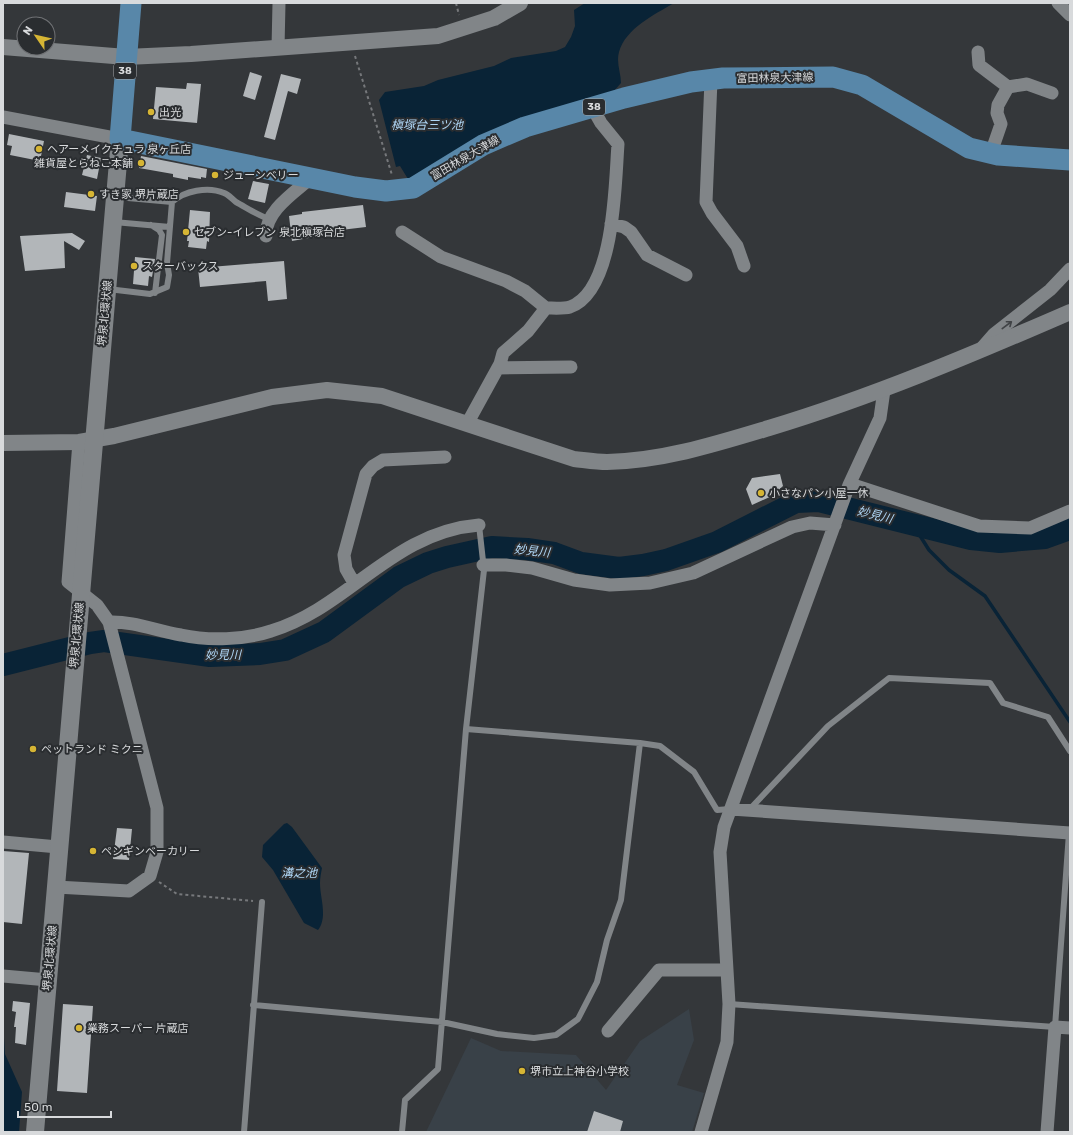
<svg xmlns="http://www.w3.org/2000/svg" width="1073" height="1135" viewBox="0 0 1073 1135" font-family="Rubik,'Noto Sans JP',sans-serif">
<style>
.built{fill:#394148}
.water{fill:#092336}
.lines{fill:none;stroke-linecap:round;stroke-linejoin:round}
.stream{stroke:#092336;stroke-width:3.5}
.river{stroke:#092336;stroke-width:22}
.building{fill:#b2b6b9}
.path{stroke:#76787b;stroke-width:2;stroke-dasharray:3 3;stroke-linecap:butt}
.service{stroke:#818588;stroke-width:6}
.minor{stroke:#818588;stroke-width:13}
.tertiary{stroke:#818588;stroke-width:16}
.secondary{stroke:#818588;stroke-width:18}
.primary{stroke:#5887a9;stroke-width:21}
.oneway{stroke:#404346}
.poi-dot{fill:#d6b534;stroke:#2a2d30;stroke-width:1.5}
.labels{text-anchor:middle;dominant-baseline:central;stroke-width:4;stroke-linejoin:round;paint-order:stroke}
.shield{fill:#2a2d30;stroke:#a4a6a8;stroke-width:1}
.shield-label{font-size:10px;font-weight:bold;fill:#d8dadc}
.street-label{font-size:11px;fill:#d8dadc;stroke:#2a2d30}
.poi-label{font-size:11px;fill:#d8dadc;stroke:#2a2d30;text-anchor:start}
.water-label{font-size:12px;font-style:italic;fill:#aed5f4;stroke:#2a2d30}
</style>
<rect width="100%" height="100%" fill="#34373a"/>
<path class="built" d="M689 1009 694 1040 677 1085 704 1093 692 1132H426L471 1038 501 1051 576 1055 606 1090 640 1041Z"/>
<path class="water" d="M585 3H674C654 15 626 28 619 52 616 63 621 73 621 83L614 91 408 179 400 166 396 167 379 100 385 92 424 86 438 80 494 66 511 58 556 51 565 47 571 37 575 26 574 10Z
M287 823 292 827 322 868C321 873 320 878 320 883 320 898 328 917 318 930L304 923 273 870 262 857 263 845 284 824Z
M3 1022 5 1054 22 1092 19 1132H3Z"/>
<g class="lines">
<path class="stream" d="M912 523 929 550 949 570 985 596 1070 722"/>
<path class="river" d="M3 665 90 643 104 641 210 656 260 654 285 650 324 632 399 577 428 563 447 557 492 547 527 549 554 553 581 563 619 568 643 565 666 560 717 542 796 502 819 501 971 539 1000 542 1045 538 1070 529"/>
</g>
<path class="building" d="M250 72 262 76 255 100 243 96Z
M281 74 301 79 297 94 288 91 275 140 264 137Z
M187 83 201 84 197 123 153 119 156 87 186 89Z
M9 134 44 141 40 161 10 155 12 146 7 145Z
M87 155 101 158 97 179 82 175Z
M141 156 207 169 206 178 201 177V179L188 177V180L173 177V174L139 168Z
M253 181 269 184 265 203 248 199Z
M66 192 97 196 95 211 64 207Z
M363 205 366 227 324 232 325 235 292 241 289 216 302 214V212Z
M190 210 210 212 209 242 207 241 206 249 188 247 189 241H187Z
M72 233 85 241 79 250 64 241 65 268 25 271 20 236Z
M135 257 155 259 152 277 149 276 148 286 133 284Z
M284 261 287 299 268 301 266 281 200 287 198 268Z
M780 474 783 486 772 496 752 505 746 489 752 478Z
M117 828 132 829 129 860 113 859Z
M3 851 29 853 22 924 3 922Z
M13 1001 30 1003 26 1045 15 1043 16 1027H14L16 1012 12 1011Z
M63 1004 93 1006 87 1093 57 1091Z
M594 1111 623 1121 620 1132H587Z"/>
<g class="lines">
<path class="path" d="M456 3 459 15
M355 56 392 175
M159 882 177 894 253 901"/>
<path class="service" d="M172 202C184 191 208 186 224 193 228 194 232 199 236 202 247 208 257 215 269 219
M114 222 170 227
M151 225 159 230 162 235 155 293
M108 289 150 294 167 287 169 275 167 263 172 202 117 197
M466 729 640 743 660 746 694 772 717 810 731 809
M749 810 828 726 889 678 990 683 1003 703 1048 717 1070 751
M729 1004 1055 1027 1069 833
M253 1005 442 1022 497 1034 534 1038 556 1035 578 1019 597 982 607 940 621 900 640 743
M244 1132 262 902
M402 1132 405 1100 438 1069 466 729 484 570 479 525"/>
<path class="minor" d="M1058 3 1070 15
M278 48 279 3
M978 52 979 65 1008 87 1027 84 1052 93
M711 80 706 202 712 213 737 246 744 266
M3 117 120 139
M991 153 1001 124 997 113 998 105 1008 87
M611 224 624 227 631 232 647 255 686 275
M402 232 441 257 506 281 525 291 546 308
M266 236C265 211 294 193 311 178
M980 350 994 334 1050 290 1070 269
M498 368 571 367
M467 424 500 364 503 353 528 331 546 308C553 308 563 309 570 307 615 291 615 183 618 144L601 123 592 107
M850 484 979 526 1030 528 1070 511
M483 565H506L532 568 574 580 610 585 650 583 693 573 792 527 810 523 835 525
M354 583 346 569 344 555 366 474 373 466 383 460 445 457
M109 622C134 621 156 631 181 635 209 641 244 640 271 631 348 608 392 532 479 525
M731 809 1070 833
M3 842 58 847
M56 887 129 891 150 876 157 852V808L109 622 97 605 68 582 79 442
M3 976 48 980
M608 1031 659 970H727
M701 1132 727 1042 729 1004 720 852 724 827 849 485 880 418 884 390
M1047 1132 1055 1027 1070 1028"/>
<path class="tertiary" d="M3 47 126 57 191 54 438 36 494 18 520 3
M3 443 79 442 114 436 272 397 327 390 382 396 574 459C584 460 596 462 607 462 662 461 716 444 769 428 872 397 971 355 1070 312"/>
<path class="secondary" d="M35 1132 120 139"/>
<path class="primary" d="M131 3 120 139 355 187 386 191 413 188 483 145 525 127 624 98 691 82 723 78 833 77 862 85 969 148 998 155 1070 160"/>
</g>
<defs><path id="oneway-shaft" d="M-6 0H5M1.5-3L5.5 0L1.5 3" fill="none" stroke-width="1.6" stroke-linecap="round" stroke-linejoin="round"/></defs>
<use class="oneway" href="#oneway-shaft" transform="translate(1007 325) rotate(-37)"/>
<g class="poi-dot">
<circle cx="151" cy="112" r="4"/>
<circle cx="39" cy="149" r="4"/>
<circle cx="141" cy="163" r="4"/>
<circle cx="215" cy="175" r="4"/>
<circle cx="91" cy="194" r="4"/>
<circle cx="186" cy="232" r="4"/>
<circle cx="134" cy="266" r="4"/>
<circle cx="761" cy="493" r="4"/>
<circle cx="33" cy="749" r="4"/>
<circle cx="93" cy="851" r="4"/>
<circle cx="79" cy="1028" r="4"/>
<circle cx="522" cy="1071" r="4"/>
</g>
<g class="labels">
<g class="shield">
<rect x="114" y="63" width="22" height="16" rx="3"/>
<rect x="583" y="99" width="22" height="16" rx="3"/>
</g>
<g class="shield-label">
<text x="125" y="71">38</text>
<text x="594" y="107">38</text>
</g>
<g class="street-label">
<text transform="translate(775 78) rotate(-1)">富田林泉大津線</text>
<text transform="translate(465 158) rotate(-30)">富田林泉大津線</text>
<text transform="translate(105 313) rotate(-85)">堺泉北環状線</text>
<text transform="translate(77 635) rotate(-85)">堺泉北環状線</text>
<text transform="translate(50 958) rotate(-85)">堺泉北環状線</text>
</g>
<g class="poi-label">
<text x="159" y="112">出光</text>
<text x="47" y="149">ヘアーメイクチュラ 泉ヶ丘店</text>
<text x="133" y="163" text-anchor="end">雑貨屋とらねこ本舗</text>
<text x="223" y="175">ジューンベリー</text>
<text x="99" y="194">すき家 堺片蔵店</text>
<text x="194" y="232">セブン-イレブン 泉北槇塚台店</text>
<text x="142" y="266">スターバックス</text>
<text x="769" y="493">小さなパン小屋一休</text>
<text x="41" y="749">ペットランド ミクニ</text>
<text x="101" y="851">ペンギンベーカリー</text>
<text x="87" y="1028">業務スーパー 片蔵店</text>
<text x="530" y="1071">堺市立上神谷小学校</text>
</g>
<g class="water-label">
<text x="427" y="125">槇塚台三ツ池</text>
<text transform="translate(875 515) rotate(14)">妙見川</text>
<text transform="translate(532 551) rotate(6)">妙見川</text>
<text x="223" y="655">妙見川</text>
<text x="299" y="873">溝之池</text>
</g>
</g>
<rect width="1073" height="1135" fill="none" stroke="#d8dadc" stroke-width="8"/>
<g transform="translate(36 36) rotate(304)"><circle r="19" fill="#2a2d30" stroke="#707275"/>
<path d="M0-3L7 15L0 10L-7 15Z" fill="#d6b534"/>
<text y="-6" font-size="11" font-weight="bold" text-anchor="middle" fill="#d8dadc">N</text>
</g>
<path d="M18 1111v6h93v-6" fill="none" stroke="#d8dadc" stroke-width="2"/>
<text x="24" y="1111" font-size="12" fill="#d8dadc" stroke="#2a2d30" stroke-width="3" paint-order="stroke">50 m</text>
</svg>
